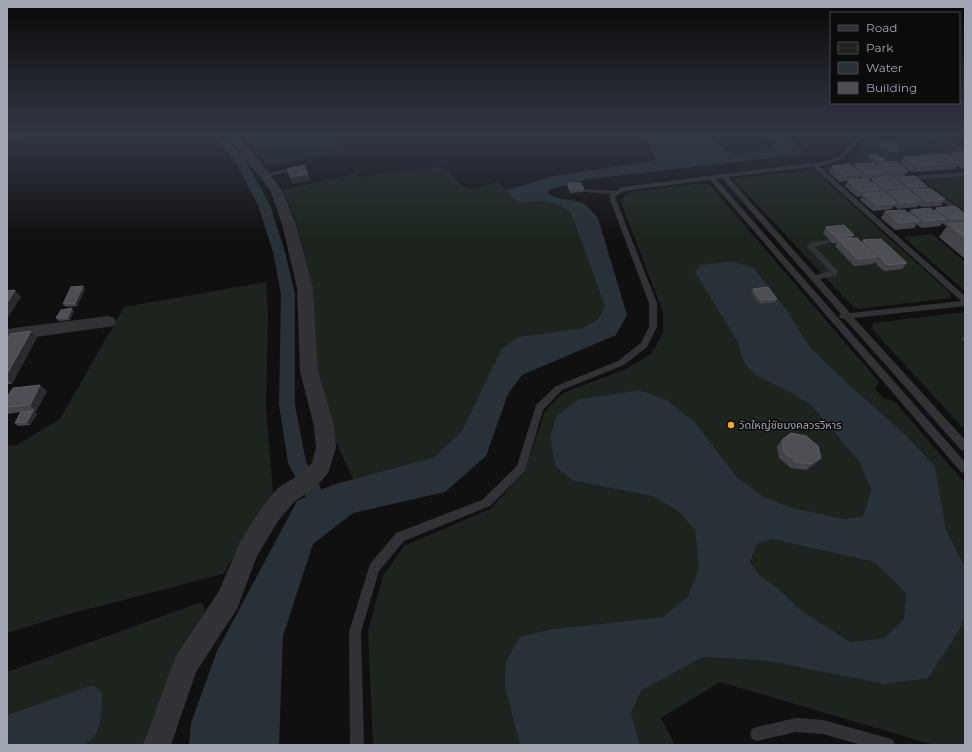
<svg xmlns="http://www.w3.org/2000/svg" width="972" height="752" viewBox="0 0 972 752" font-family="Montserrat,'Noto Sans Thai',sans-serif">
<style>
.green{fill:#1c241d}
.water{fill:#283137;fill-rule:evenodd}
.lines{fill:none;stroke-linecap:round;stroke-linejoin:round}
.canal{fill:#283137;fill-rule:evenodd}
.service{fill:#313236;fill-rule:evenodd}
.minor{fill:#313236;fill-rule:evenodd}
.wall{fill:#434449;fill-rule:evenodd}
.shaded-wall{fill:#2a2b2e}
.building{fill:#4d4f54;stroke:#5a5c63}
.poi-dot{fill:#f4ab25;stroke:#0b0b0c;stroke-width:1.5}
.labels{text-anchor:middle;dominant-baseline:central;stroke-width:3;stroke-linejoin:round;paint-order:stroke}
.poi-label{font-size:11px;fill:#a1a6b2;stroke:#0b0b0c;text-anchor:start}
</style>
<rect width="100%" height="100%" fill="#101011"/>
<path class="green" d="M240 133H334L344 150 268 167Z
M894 135C920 137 942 142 965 154V157L895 163 899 166 827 171 825 170 827 166 841 164 852 158 865 141 878 137Z
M438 167 446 168C470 195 465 192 498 181L517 203C538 201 554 199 571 213L605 307 598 319 583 328 518 337 501 349 462 431 434 457 353 479 331 431 317 369 313 292 296 221 283 190 357 173 359 177Z
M809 170 815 171 950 293 951 298 858 309 852 306 735 181 736 178Z
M965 177V212L926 183V180Z
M704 183 710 185 879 382 875 389 883 398 894 401 965 483V567L946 529 935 466 907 436 846 382 810 347 788 312 754 268 738 342 741 355 790 392 812 406 860 463 871 490 863 516 845 519 789 507 763 496 737 477 694 421 667 400 640 390 579 399 557 415 550 436 574 481 652 496 678 511 696 529 699 568 688 596 663 617 552 629 520 637 505 687 520 745H375L373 743 368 631 383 576 404 546 490 509 525 471 545 411 563 393 626 369 652 353 663 333V312L620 200 630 192Z
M932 234 965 262V291L903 237Z
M266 282 268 312 266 407 273 494 223 574 58 617 7 633V446L17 445 60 419 124 307Z
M965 312V427H962L873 330 872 325 874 323Z
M772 539 874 562 906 593 904 619 884 638 850 642 802 611 779 589 759 575 750 562 757 544Z
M202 602 205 610 171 674 153 745H7V672Z
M965 614V745H934L720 682 661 718 675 745H640L631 713 641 691 703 657 768 661 960 629Z"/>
<path class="water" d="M641 133H707L726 151 734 154 768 151 773 148 772 145 760 133H783L801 149 802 153 796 155 589 179 551 189 547 192C556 202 576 197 587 206 591 209 594 214 598 218L627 315 616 335 522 375 508 394 486 456 445 492 353 513 313 544 283 636 279 745H189L191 723 217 651 297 501 332 485 434 457 462 431 501 349 518 337 583 328 598 319 605 307 571 213C554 199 538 201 517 203L506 190 554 176 653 161 656 158Z
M730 261 754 268 788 312 810 347 846 382 907 436 935 466 946 529 965 567V614L960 629 928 678 884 684 768 661 703 657 641 691 631 713 640 745H520L505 687 506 661 520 637 552 629 663 617 688 596 699 568 695 529 678 511 652 496 574 481 555 466 550 436 557 415 579 399 640 390 667 400 694 421 737 477 763 496 789 507 845 519 863 516 871 490 860 463 812 406 790 392 757 376 746 365 741 355 738 342 695 272 701 265ZM772 539 874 562 906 593 904 619 884 638 850 642 802 611 779 589 759 575 750 562 757 544Z
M93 685 102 693C101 713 104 737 82 745H7V715Z"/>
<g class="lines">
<path class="canal" d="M212 133H222L244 158 270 205 285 252 295 294V405L306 462 332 508 329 514 322 517 315 514 288 463 279 405 281 294 273 252 258 205 234 159Z"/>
<path class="service" d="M872 133H883L860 139 844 158 830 164 819 166 965 296V306L854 318 965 440V451L961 450 845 319 840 318 839 316 841 314 722 178 716 179 965 462V473L961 472 710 180 624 191 615 197 657 303V327L647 347 624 365 562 390 543 410 525 471 490 506 404 541 379 571 361 632 364 745H350L349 632 370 564 396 533 482 500 517 466 536 405 556 386 618 361 641 343 649 327V303L609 197 611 194 585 192 583 191V189L616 191 622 187 827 161 840 156 856 137ZM813 167 961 301 850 313 820 279 836 276 838 271 815 247 831 242V240L811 242 807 247 830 271 816 275 728 177Z
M902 133C924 133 945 139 965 149V153L934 141Z
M295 167 298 169 297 170 265 177 262 175Z
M965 172V176L919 180 965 213V218L913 180 904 181 901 179 904 177Z
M796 718 823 720 888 738 893 740 895 745H862L823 734 796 732 757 741 752 739 750 734 752 729 757 727Z"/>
<path class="minor" d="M224 133H235L269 172 283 192 296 224 313 288 318 371 334 426 336 448 328 473 316 487 294 502 278 521 257 556 237 609 196 672 171 745H143L176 656 219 591 240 542 262 507 278 488 302 473 312 463 316 448 314 426 300 371 297 288 282 224 271 192 261 178Z
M108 316 114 318 116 322 114 326 7 341V329Z"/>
</g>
<path class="wall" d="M881 142 898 146 895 152H889L878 147Z
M952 153H965V168L962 169 957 165 955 169 912 172 900 164 904 157 950 156Z
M869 154 885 160 883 162 908 171 904 176 927 186 924 189 945 199 941 206 922 207 919 205 917 207 898 209 894 206 892 209 873 211 860 200 863 196 857 197 845 186 848 181 840 182 829 172 832 166 854 168 855 164 876 166 878 163H875L867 157ZM859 177 862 179H858ZM872 179 871 182 868 180Z
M287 169 308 174 310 180 293 184 289 175Z
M568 183 584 189 583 192 570 193 567 186Z
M936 208 965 214V259L939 237 947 226H946L942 223 940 226 921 228 917 224 914 228 895 230 881 218 885 211 908 213 911 210 934 211Z
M826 227 854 235 852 238 861 242 863 240 907 263 902 269 884 271 874 262 873 264 854 266 835 246 837 243H832L823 233Z
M83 286 85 289 77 306 66 307 63 304Z
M753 289 777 299 775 302 760 304 751 292Z
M74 311 70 320 59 321 56 318Z
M965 336V341L962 339Z
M37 337 12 384H7V339Z
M47 391 36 411H34L37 414 30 425 18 426 15 423 20 412 8 414 7 413V397Z
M782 440 816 464 807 470 791 468 779 458 777 446Z"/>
<path class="shaded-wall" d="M7 133H37V135L7 141Z
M308 174 310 180 293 184 291 177Z
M83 286 85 289 77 306 75 303Z
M15 290 21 297 7 319V303Z
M72 308 74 311 70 320 68 317Z
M31 331 37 337 12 384 7 379V374Z
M40 385 47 391 36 411 30 405Z
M33 411 37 414 30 425 27 422Z
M821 458 816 464 807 470 812 464Z"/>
<path class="building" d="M881 142 894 143 898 146 897 149H891L879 144Z
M964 152 965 153V162L952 153Z
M869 154H877L885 160H877Z
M946 154 959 162 916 166 904 157Z
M895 161 908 171 890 172 878 163Z
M873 163 885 172 867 174 855 164Z
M850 164 861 174 843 175 832 166Z
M304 165 308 174 291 177 287 169Z
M914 176 927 186 909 187 896 177Z
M891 177 903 187 885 189 873 179Z
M867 179 879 189 860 191 848 180Z
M568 183H581L584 189H570Z
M931 189 945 199 927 201 913 190Z
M907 190 921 201 902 203 889 192Z
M883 192 896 203 877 205 864 194Z
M955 206 965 214V218L950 219 936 208Z
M930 208 945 219 925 221 911 210Z
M904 210 919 221 899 223 885 211Z
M965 223V238L948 224Z
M844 225 854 235 836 237 826 227Z
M857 238 877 257 858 259 838 239Z
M881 239 907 263 888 265 863 240Z
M83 286 75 303 63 304 71 287Z
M768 287 777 299 761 300 753 289Z
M15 290 7 303V291Z
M72 308 68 317 56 318 61 310Z
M31 331 7 374V339L10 334Z
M40 385 30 405 7 407V397L13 388Z
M33 411 27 422 15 423 21 412Z
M791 433 806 436 818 446 821 458 812 464 796 462 784 452 782 440Z"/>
<linearGradient id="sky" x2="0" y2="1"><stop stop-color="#090909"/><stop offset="0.56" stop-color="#313743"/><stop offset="1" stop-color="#313743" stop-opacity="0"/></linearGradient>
<rect width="972" height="238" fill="url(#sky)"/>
<circle class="poi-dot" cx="731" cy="425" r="4"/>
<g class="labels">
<g class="poi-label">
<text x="739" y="425">วัดใหญ่ชัยมงคลวรวิหาร</text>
</g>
</g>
<rect width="972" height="752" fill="none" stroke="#a1a6b2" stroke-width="16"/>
<rect x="830" y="12" width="130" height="92" fill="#0b0b0c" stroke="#47494e"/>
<rect x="838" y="25" width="20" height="6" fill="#313236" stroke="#47494e"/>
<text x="866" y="32" font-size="12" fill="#a1a6b2">Road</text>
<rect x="838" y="42" width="20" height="12" fill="#1c241d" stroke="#47494e"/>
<text x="866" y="52" font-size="12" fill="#a1a6b2">Park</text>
<rect x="838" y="62" width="20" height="12" fill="#283137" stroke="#47494e"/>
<text x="866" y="72" font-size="12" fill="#a1a6b2">Water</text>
<rect x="838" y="82" width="20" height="12" fill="#4d4f54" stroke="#47494e"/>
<text x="866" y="92" font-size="12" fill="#a1a6b2">Building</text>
</svg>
